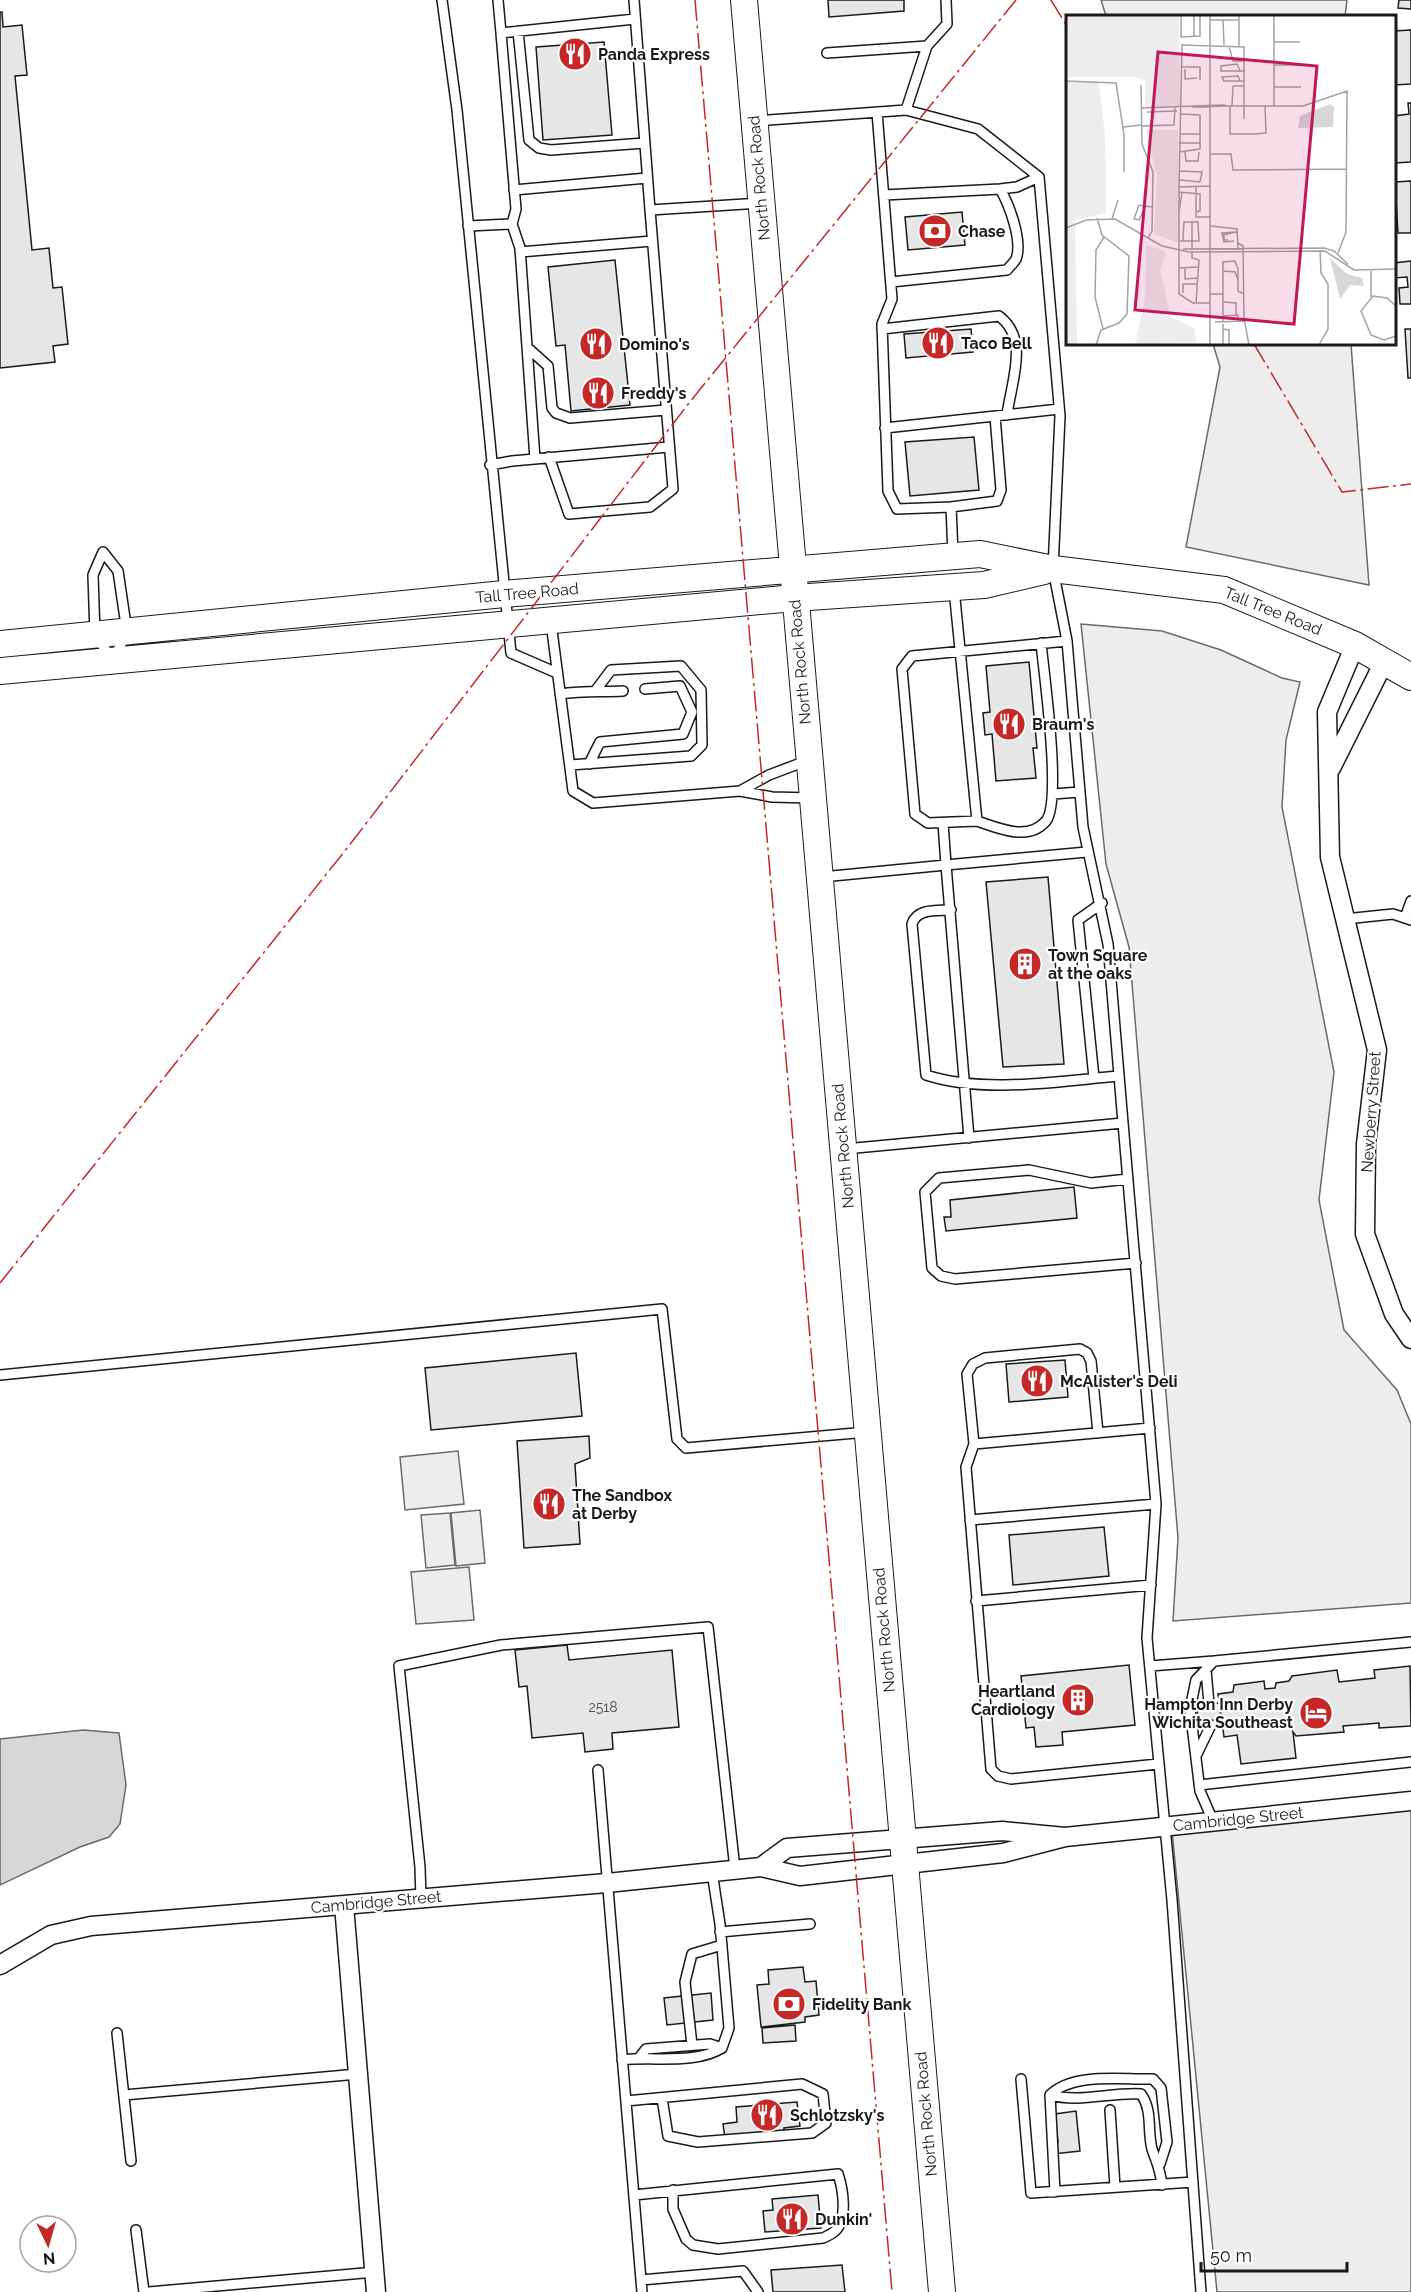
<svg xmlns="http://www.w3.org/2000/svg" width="1411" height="2292" viewBox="0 0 1411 2292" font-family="Raleway,sans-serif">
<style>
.green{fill:#ededed;stroke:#6a6a6a;stroke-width:1.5}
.water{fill:#d7d7d7;stroke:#6a6a6a;stroke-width:1.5}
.building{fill:#e6e6e6;stroke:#1a1a1a;stroke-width:1.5}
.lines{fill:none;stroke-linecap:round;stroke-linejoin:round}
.lane-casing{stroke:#1a1a1a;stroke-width:12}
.street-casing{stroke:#1a1a1a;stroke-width:21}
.secondary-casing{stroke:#1a1a1a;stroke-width:28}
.lane{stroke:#fff;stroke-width:9}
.street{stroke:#fff;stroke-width:18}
.secondary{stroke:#fff;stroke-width:26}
.power{stroke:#c62828;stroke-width:1.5;stroke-dasharray:21 4.5 3 4.5;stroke-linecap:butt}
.labels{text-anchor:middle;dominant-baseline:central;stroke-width:4.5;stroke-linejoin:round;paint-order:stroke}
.number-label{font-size:14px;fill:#4d4d4d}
.poi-label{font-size:16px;font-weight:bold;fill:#1a1a1a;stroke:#fff;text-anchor:start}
.street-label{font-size:16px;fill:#1a1a1a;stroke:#fff}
.inset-road{fill:none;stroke:#a3a3a3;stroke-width:1.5}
.view{fill:#c2185b;fill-opacity:0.15;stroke:#c2185b;stroke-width:3}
.inset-edge{fill:none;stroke:#1a1a1a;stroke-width:3}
</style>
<rect width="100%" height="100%" fill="#fff"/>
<path class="green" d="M1101 0H1347L1345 16H1106Z
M1213 344H1351L1369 585 1186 547 1220 367Z
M1081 624 1162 631 1221 650 1282 678 1300 682 1286 740 1282 807 1334 1072 1319 1200 1344 1330 1397 1390 1411 1424V1603L1173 1621 1178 1538 1129 947 1106 864Z
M458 1451 464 1504 405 1510 400 1457Z
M480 1510 485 1563 456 1566 451 1513Z
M450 1513 455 1565 426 1568 421 1515Z
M469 1567 474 1620 416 1624 411 1572Z
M1411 1808V2292H1217L1172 1831Z"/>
<path class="water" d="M83 1730 119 1733 126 1785 120 1824 109 1837 80 1847 0 1885V1739Z"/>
<path class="building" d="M828 0H904V11L829 17Z
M1399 0H1411V9L1398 8Z
M0 12H2L3 27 22 25 27 75 15 76 32 250 49 248 53 288 62 287 68 344 53 346 55 362 0 368Z
M1411 30V84L1394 85V31Z
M604 42 612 135 543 140 536 47Z
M1408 103H1411V162L1394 163V116L1409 114Z
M1411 181V233H1398L1395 182Z
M962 212 965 245 908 250 905 217Z
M615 260 630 405 571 411 565 345 556 346 548 267Z
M1411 261V304H1400L1399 288 1408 287 1407 277 1394 278V263Z
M971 329 973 352 906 358 904 334Z
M1405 329H1411V378H1408Z
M974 437 979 490 910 496 905 442Z
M1029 662 1037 748H1033L1036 778 996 781 992 734 985 735 983 713 990 712 986 666Z
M1048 877 1064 1064 1003 1067 986 882Z
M1074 1187 1077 1218 946 1231 944 1217H951L950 1200Z
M576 1353 582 1416 431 1430 425 1368Z
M1065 1360 1068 1397 1009 1402 1006 1364Z
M589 1436 590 1458 575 1464 580 1544 524 1548 517 1441Z
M1104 1527 1109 1576 1013 1585 1009 1535Z
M567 1645 569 1660 672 1650 679 1727 612 1733 613 1749 585 1752 583 1733 532 1738 527 1686 519 1687 515 1650Z
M1129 1665 1135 1725 1062 1732 1063 1745 1036 1747 1034 1727 1026 1728 1021 1676Z
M1410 1666 1411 1726 1379 1728V1723L1343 1726 1344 1732 1296 1736 1293 1732 1296 1758 1241 1764 1237 1735 1224 1737 1218 1694 1233 1692 1234 1685 1264 1681 1265 1689 1275 1688 1276 1683 1289 1681 1292 1676 1337 1670 1339 1682 1375 1678 1374 1670Z
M1219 1703 1222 1723 1198 1726 1197 1705Z
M803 1967 805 1982 816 1981 819 2015 805 2017V2022L761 2027 757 1985 769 1984 768 1970Z
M711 1993 713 2020 667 2025 664 1998Z
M795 2025 796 2041 763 2043 762 2028Z
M797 2102 800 2126 784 2128V2132L725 2138 723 2124 737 2122 736 2107Z
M1076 2111 1080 2151 1053 2154 1052 2143 1058 2142 1055 2114Z
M818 2195 821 2228 765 2232 763 2211 773 2210 772 2199Z
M842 2265 845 2292H773L771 2270Z"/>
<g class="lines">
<defs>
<path id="lane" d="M442 0 457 110 511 653 557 673
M498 0 501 33 635 19
M634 0 650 210
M518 31 529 140 539 148 551 150 644 143
M501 33 516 209 512 224
M827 53 927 46
M906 110 927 46 947 24 946 0
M877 112 892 299 882 324 888 491 897 509 951 507 953 554
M756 121 906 110 978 129 1039 177 1060 416 1053 569 1067 641 1083 827 1108 944 1123 1123 845 1149
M514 190 647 178
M884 195 1000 189 1017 187 1039 177
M468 226 512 224 520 248 535 459
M520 252 652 241
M891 282 1007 270C1009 267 1014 263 1016 259 1023 241 1009 204 1000 189
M882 329 999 316C1030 339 1011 382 1007 415
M528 348 548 366 552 408 556 413 570 418 666 410
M885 428 1059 409
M549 457 569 514 650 507 673 489 650 210 761 203
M490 465 512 461 669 447
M951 507 997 501 1001 490 995 416
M103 552 118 571 127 632 113 660 95 635 93 575Z
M954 589 977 821 928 823 915 814 902 669 912 656 1067 641
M551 623 573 791 593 803 740 791 772 797 811 798
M560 694C582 691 602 692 623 691
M589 764 600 742 683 734 692 712 680 686 645 689
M570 765 691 756 702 745 701 690 681 666 611 670 596 690
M740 791 769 775 806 761
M1053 794 1080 792
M977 821C998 828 1028 842 1046 821 1062 801 1044 674 1041 643
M943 823 946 865 1087 852
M822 877 946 865 969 1138
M951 910C937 911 917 908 912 924L926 1075C984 1094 1059 1081 1119 1076
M1405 918 1411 901
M1345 919 1393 914 1411 920
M1094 1078 1078 920 1102 903
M1123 1123 1156 1504 1147 1638 1172 1900 1201 2292
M1128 1179 1091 1183 1029 1170 939 1178 925 1192 932 1268 941 1276 955 1279 1136 1263
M0 1375 662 1309 677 1439 686 1448 867 1432
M1150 1428 974 1444 966 1467 991 1769 998 1776 1011 1779 1158 1764
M974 1444 967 1374 973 1364 985 1358 1080 1349 1087 1353 1091 1361 1098 1433
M970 1520 1156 1504
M976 1601 1151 1585
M1150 1666 1214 1661
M1206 1670 1209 1704
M1196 1756 1211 1725
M598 1770 642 2292
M1199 1785 1411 1762
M1213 1821 1200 1791 1190 1709 1196 1680 1214 1661 1411 1642
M712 1872 720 1924 729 2028 722 2048
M421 1899 420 1867 399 1666 501 1645 708 1627 735 1869
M720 1932 810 1924
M117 2033 131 2161
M692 2045 685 1982 692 1954 722 1945
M622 2060C653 2056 694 2065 722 2048L710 2044 646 2049 639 2058
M1021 2079 1031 2193 1193 2182
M124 2095 358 2074
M1050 2095C1079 2103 1111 2092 1141 2094 1153 2111 1147 2130 1152 2149 1157 2164 1160 2168 1162 2185
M626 2101 802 2084 823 2094 826 2123 812 2133 698 2142 668 2136 662 2098
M1110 2110 1115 2187
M1055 2192 1050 2095C1073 2072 1122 2080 1153 2079L1161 2088 1167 2142 1160 2164
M634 2195 838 2174C843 2189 848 2219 835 2231 832 2234 827 2236 823 2238L718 2249 693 2245 686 2239 673 2209V2190
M136 2230 144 2292
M641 2280 743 2271 758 2292
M149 2292 375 2272"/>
<path id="street" d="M1355 645 1327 712 1330 857 1377 1050 1366 1144 1365 1234 1394 1314 1411 1339
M1331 768 1384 662
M1065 1837 1002 1831 787 1848 761 1867 800 1876 1003 1853 1065 1837 1411 1801
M344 1905 376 2292
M0 1965 51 1935 91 1926 607 1883 761 1867"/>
<path id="secondary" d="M744 0 942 2292
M0 644 504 594 980 554 1053 569 1224 590 1355 645 1411 677
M0 671 794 598 984 585 1044 571"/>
</defs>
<use href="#lane" class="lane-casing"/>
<use href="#street" class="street-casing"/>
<use href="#secondary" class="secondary-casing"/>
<use href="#lane" class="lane"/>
<use href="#street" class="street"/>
<use href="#secondary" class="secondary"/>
<path class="power" d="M695 0 892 2292
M1051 0 1068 28
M1254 344 1342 492 1411 484
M0 1283 348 847 689 403 1016 0"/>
</g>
<defs>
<symbol id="restaurant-disc" viewBox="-11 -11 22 22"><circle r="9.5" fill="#c62828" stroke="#fff"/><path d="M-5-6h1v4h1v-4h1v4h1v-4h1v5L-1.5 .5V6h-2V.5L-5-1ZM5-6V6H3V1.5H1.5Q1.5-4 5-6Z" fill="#fff"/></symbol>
<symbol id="bank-disc" viewBox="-11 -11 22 22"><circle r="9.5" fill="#c62828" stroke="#fff"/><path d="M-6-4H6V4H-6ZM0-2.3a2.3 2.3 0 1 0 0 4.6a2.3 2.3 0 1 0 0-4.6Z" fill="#fff"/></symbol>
<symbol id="building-disc" viewBox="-11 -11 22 22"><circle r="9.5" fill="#c62828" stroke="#fff"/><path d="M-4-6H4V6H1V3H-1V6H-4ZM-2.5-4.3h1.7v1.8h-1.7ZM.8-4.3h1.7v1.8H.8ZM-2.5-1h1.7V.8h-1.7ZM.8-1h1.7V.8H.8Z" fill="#fff"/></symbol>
<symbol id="hotel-disc" viewBox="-11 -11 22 22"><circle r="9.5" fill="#c62828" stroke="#fff"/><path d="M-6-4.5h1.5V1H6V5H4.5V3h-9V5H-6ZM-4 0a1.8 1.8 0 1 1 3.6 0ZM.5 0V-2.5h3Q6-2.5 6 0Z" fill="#fff"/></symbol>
</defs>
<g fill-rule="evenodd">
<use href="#restaurant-disc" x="556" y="35" width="38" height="38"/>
<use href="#bank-disc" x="916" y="212" width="38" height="38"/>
<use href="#restaurant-disc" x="919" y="324" width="38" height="38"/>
<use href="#restaurant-disc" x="577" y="325" width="38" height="38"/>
<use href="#restaurant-disc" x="579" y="374" width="38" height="38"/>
<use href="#restaurant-disc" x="990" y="705" width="38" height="38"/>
<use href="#building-disc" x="1006" y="945" width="38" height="38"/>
<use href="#restaurant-disc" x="1018" y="1362" width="38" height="38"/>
<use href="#restaurant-disc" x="530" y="1485" width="38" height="38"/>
<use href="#building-disc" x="1059" y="1681" width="38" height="38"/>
<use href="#hotel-disc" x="1297" y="1694" width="38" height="38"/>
<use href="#bank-disc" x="770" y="1985" width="38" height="38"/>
<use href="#restaurant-disc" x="748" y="2096" width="38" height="38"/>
<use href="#restaurant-disc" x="773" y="2200" width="38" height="38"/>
</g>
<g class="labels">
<g class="number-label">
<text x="603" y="1707">2518</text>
</g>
<g class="poi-label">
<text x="598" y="54">Panda Express</text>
<text x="958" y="231">Chase</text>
<text x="961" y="343">Taco Bell</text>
<text x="619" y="344">Domino's</text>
<text x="621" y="393">Freddy's</text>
<text x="1032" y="724">Braum's</text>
<text x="1048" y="955">Town Square<tspan x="1048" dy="18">at the oaks</tspan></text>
<text x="1060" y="1381">McAlister's Deli</text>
<text x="572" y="1495">The Sandbox<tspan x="572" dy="18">at Derby</tspan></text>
<text x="1055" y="1691" text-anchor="end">Heartland<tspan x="1055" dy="18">Cardiology</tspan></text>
<text x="1293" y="1704" text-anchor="end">Hampton Inn Derby<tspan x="1293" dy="18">Wichita Southeast</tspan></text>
<text x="812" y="2004">Fidelity Bank</text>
<text x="790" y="2115">Schlotzsky's</text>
<text x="815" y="2219">Dunkin'</text>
</g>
<g class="street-label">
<text transform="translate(759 178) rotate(-95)">North Rock Road</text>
<text transform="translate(527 593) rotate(-5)">Tall Tree Road</text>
<text transform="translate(1273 611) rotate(22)">Tall Tree Road</text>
<text transform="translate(800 662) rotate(-95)">North Rock Road</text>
<text transform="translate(1371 1112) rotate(-86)">Newberry Street</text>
<text transform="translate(843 1146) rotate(-95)">North Rock Road</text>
<text transform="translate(884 1630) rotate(-95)">North Rock Road</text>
<text transform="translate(1238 1819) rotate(-6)">Cambridge Street</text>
<text transform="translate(376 1902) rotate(-5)">Cambridge Street</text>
<text transform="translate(926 2114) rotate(-95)">North Rock Road</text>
</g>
</g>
<g transform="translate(1066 15)">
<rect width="330" height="330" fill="#fff"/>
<path d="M113 0 114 91 79 92V66L70 62H0V1ZM0 67H33L39 121 40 198 9 205 11 330H0ZM80 115H112L113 228 88 219 91 161ZM80 230 100 236 94 256 105 302 129 314 130 327 69 330 79 284Z" fill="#ededed"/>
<path d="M264 89 268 92 267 112 232 113 234 101ZM264 243 281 259 296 263 298 271 284 270 274 284Z" fill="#d7d7d7"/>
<path class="inset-road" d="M115 0V22L134 21V0M128 0V21M144 5H173M157 5 158 30M208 27H234M163 31 167 46H178M173 31V0M208 50H235M115 52H134V65M119 54V64L131 63M174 56 171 49 155 51V56H178M0 66 50 68 58 120V157M174 66 172 61 156 62 158 66H178M75 70 76 129 87 157 86 216 82 223M177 71H167H178M208 72H235M161 91H237L281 76 280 217 272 238M164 91V119H188L200 118 199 91M166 91 167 71M208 91V0M75 93 157 90 161 91 126 92M81 97 111 96M76 111 108 110 109 92M57 112 76 110M115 119H134M113 128H134M113 137 134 134V100L115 99M119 137 120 146H132L133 137M145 139H165L167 155 280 154M113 156 136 157 134 167 114 165M130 171V202H145M113 172 116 30 178 32V104M113 177 134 179V196L130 197M79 192 73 205 68 204 73 190 86 192M113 197 116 177M46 204 52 185M145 211 171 214 172 234M0 213 20 205 49 204 96 231 123 237 259 236 288 255 330 254M162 225H158V220L169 217M114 226H133L132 207H126V234M117 226 118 207H126M168 226 158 227 156 218 171 217M172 228 177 231 178 303 183 330M117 234 258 233 268 236 282 249M126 237V243L133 245 130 288M119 252V264L132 263M172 252V276L178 279M113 253 132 252M305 255V282M157 256 169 257 172 265M117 278V269H131M144 279H157V247L169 246 171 252M158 287 170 288V300M144 288H127L113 279V172L145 171M330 291 321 283 307 281 295 296 305 320 318 325 330 321M158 301 172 300V305M157 306V279M178 306 149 307 179 306M157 309V330M37 314 29 282 30 235 38 222M157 314 163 315V330M30 330 35 315 53 308 61 299 63 241 36 220 31 203M144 330V0M253 330 262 314V269L255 258 254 235"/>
<path class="view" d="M92 37 251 51 228 309 69 295Z"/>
<rect width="330" height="330" class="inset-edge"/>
</g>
<g transform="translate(48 2244) rotate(175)"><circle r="28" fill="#ffffff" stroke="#a3a3a3" stroke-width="1.5"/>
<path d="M0-4.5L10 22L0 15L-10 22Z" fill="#c62828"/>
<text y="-9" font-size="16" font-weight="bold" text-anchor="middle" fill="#1a1a1a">N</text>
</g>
<path d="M1201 2262v9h146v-9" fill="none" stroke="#1a1a1a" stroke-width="3"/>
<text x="1210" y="2262" font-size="18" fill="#1a1a1a" stroke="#ffffff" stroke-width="4.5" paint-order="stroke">50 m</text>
</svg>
